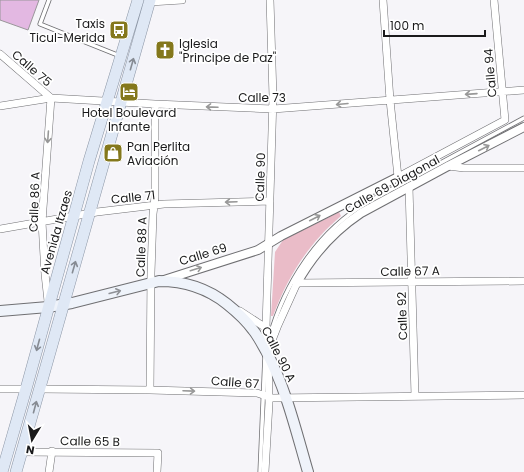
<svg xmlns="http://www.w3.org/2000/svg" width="524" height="472" viewBox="0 0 524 472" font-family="Poppins,sans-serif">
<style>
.green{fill:#eabcc8}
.building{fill:#e3b8e2;stroke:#999699}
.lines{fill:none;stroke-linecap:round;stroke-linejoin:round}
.service-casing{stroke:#6f6f72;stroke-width:5}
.minor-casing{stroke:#6f6f72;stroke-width:8}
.tertiary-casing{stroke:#6f6f72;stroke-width:10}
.secondary-casing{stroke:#6f6f72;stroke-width:12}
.primary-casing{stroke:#8c96a5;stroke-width:12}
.service{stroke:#fff;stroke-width:3.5}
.minor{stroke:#fff;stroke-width:7}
.tertiary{stroke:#fff;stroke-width:8}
.secondary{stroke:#eff3fa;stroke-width:10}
.primary{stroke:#dfe8f5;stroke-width:11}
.oneway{stroke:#868b93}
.oneway2{stroke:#989898}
.oneway3{stroke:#8f9196}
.labels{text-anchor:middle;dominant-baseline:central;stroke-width:3.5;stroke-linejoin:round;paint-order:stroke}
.poi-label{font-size:12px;fill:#1a1a1b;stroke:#fff;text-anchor:start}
.street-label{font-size:12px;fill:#1a1a1b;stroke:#fff}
</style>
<rect width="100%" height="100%" fill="#f6f5f9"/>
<path class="green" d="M339 212 341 216C308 244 288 276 273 316H271L275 252 283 240Z"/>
<path class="building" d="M0 0H39L28 30 0 20Z"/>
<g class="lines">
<defs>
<path id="service" d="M49 0 40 24 120 56
M269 339C284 284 318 231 368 202L524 118
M260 472 265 355"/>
<path id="minor" d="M383 0 390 100 398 177 505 120 494 0
M150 2 182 0
M0 54 51 98
M0 106 51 98 155 104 273 109 524 90
M448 166 464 168H524
M409 187 415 396
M0 229 97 212 164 204 270 201
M48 301 45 274 42 222 51 98
M240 311 266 328
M269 348 278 325 297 283 524 281
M0 389H26
M40 389 150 390 257 393 272 398 524 395
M150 390 151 273 153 214 155 197V104
M22 452 158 453 157 472
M49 472 52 451
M265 472 269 403 268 354 266 328 273 97 270 0"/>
<path id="tertiary" d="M164 280 258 250 281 236 398 177
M297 283C312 256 334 231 361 213L448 166 524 127"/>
<path id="secondary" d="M0 311 48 307 72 303 159 281C185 281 207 288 227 304 237 312 246 320 253 330 258 336 262 344 266 351 286 388 296 431 308 472"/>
<path id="primary" d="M2 472 26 389 89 161 138 0
M16 472 121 102 150 0"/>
</defs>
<use href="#service" class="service-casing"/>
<use href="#minor" class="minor-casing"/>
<use href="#tertiary" class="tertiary-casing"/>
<use href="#secondary" class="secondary-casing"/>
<use href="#primary" class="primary-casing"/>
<use href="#service" class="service"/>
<use href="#minor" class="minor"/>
<use href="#tertiary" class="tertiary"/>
<use href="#secondary" class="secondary"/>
<use href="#primary" class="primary"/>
</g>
<defs><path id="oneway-shaft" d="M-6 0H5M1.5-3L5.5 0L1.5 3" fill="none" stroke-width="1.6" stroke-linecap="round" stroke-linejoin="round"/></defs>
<g class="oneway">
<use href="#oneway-shaft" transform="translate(132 64) rotate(-74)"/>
<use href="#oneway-shaft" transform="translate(74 267) rotate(-74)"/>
<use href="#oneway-shaft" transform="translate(38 345) rotate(105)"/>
<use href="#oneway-shaft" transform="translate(35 407) rotate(-75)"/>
</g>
<g class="oneway2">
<use href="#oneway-shaft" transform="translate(471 94) rotate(176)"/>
<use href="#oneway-shaft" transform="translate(342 104) rotate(175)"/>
<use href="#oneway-shaft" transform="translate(212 107) rotate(-178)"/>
<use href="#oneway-shaft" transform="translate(48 137) rotate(94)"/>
<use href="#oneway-shaft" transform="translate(484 148) rotate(-27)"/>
<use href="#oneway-shaft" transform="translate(231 202) rotate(178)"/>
<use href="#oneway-shaft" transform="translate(315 218) rotate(-27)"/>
<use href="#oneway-shaft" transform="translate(196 269) rotate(-17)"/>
<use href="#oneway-shaft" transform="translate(189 391) rotate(2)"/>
</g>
<use class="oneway3" href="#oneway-shaft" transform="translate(115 292) rotate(-14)"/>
<defs>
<symbol id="bus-square" viewBox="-11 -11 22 22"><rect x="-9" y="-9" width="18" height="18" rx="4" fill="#84781c" stroke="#fff"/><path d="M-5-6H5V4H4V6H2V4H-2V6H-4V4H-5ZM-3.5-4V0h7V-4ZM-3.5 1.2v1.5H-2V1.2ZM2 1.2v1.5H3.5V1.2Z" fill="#fff"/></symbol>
<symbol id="church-square" viewBox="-11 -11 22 22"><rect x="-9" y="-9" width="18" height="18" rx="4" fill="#84781c" stroke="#fff"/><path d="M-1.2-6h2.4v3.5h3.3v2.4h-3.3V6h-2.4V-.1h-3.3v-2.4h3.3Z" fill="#fff"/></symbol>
<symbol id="hotel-square" viewBox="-11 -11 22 22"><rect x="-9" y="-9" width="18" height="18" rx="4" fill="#84781c" stroke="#fff"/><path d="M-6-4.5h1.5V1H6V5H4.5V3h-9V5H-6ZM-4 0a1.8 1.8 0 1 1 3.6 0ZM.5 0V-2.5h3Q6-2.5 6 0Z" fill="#fff"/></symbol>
<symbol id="shop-square" viewBox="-11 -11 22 22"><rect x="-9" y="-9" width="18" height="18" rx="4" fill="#84781c" stroke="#fff"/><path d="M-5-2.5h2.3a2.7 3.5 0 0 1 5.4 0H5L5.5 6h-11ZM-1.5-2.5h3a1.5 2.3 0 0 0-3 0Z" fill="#fff"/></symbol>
</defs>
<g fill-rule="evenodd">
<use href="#bus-square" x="108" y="19" width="22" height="22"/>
<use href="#church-square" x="154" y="39" width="22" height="22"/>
<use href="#hotel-square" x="118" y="81" width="22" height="22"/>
<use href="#shop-square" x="102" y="142" width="22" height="22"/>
</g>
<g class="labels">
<g class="poi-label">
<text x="105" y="23" text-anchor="end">Taxis<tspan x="105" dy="14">Ticul-Merida</tspan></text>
<text x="179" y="43">Iglesia<tspan x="179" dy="14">"Principe de Paz"</tspan></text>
<text x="129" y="112" text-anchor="middle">Hotel Boulevard<tspan x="129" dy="14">Infante</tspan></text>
<text x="127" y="146">Pan Perlita<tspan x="127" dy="14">Aviación</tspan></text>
</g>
<g class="street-label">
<text transform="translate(32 68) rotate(41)">Calle 75</text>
<text transform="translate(490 73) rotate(-95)">Calle 94</text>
<text x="262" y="97">Calle 73</text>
<text transform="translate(260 177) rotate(-88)">Calle 90</text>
<text transform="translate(392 184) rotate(-29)">Calle 69 Diagonal</text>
<text transform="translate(133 197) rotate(-6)">Calle 71</text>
<text transform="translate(34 202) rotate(-88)">Calle 86 A</text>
<text transform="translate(56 232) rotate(-74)">Avenida Itzaes</text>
<text transform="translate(141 247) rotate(-88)">Calle 88 A</text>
<text transform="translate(203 254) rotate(-17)">Calle 69</text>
<text transform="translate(410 271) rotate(-1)">Calle 67 A</text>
<text transform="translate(402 316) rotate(-92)">Calle 92</text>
<text transform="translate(279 354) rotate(63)">Calle 90 A</text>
<text transform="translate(235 382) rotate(4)">Calle 67</text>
<text transform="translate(90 441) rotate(1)">Calle 65 B</text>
</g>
</g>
<g transform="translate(32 440) rotate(190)" stroke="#ffffff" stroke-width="3" paint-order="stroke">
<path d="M0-3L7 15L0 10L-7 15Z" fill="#1a1a1b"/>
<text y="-6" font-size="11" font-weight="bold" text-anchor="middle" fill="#1a1a1b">N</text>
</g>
<path d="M384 30v6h101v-6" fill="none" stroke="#1a1a1b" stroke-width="2"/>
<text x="390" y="30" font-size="12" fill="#1a1a1b" stroke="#ffffff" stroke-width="3" paint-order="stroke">100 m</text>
</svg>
